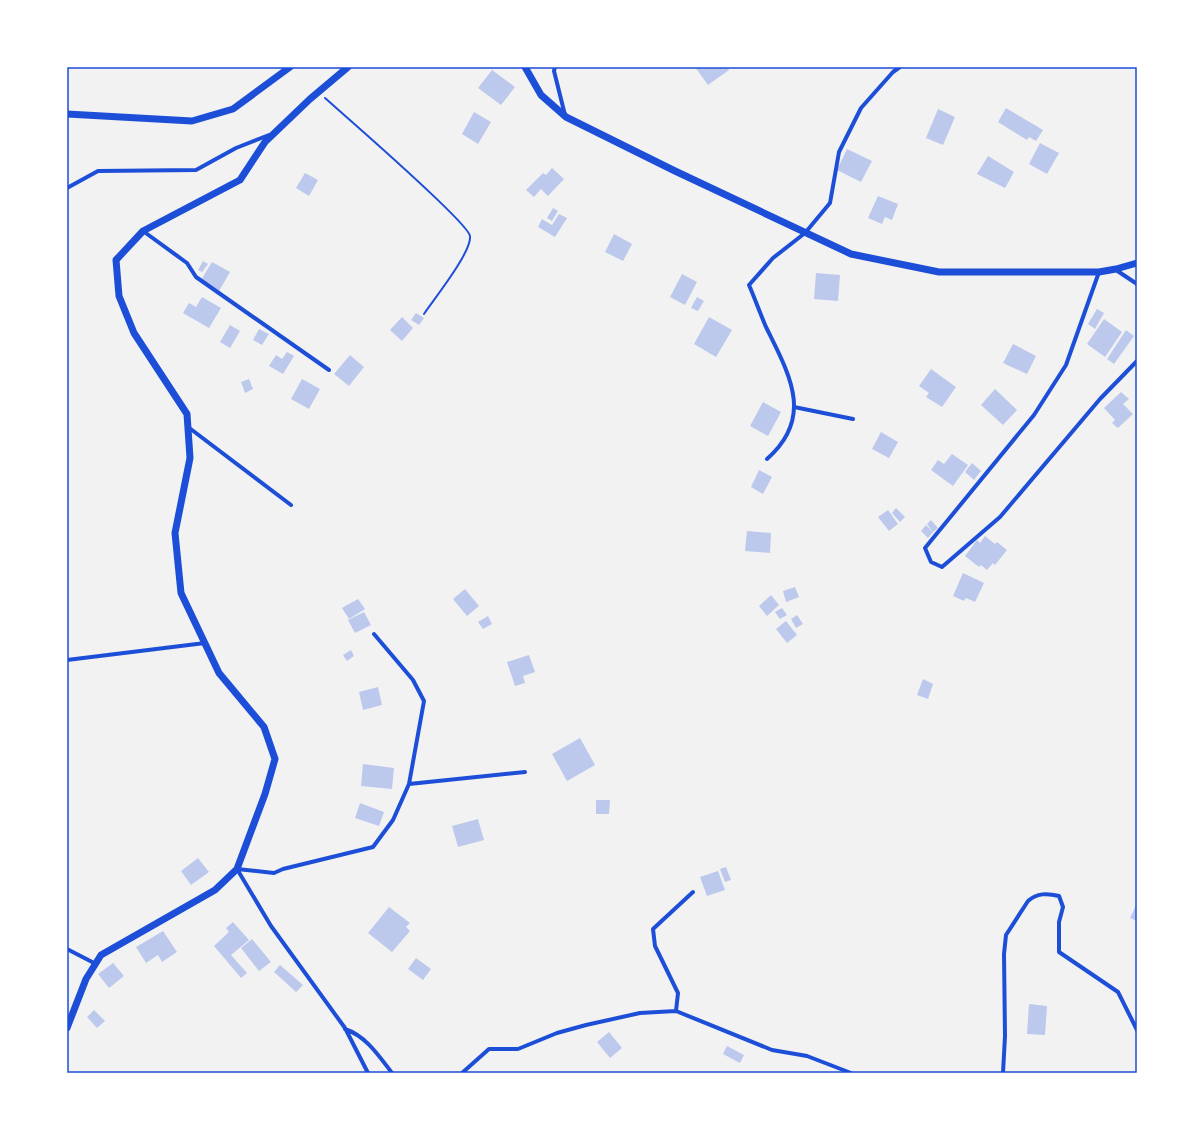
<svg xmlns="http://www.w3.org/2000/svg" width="1204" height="1140" viewBox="0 0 1204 1140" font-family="'Nunito Sans',sans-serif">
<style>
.building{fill:#bdc9ec}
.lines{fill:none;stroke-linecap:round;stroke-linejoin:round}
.path{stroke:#1d4ed8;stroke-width:2}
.minor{stroke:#1d4ed8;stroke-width:4}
.tertiary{stroke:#1d4ed8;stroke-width:7}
.neatline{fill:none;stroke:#1d4ed8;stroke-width:1.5}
</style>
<rect width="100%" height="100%" fill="#f2f2f2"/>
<path class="building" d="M695 67H727L729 70 708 85Z
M492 70 515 87 501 105 478 88Z
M1006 108 1043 130 1036 141 1029 137 1027 140 998 122Z
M938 109 955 117 943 145 926 138Z
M474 112 491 122 478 144 462 134Z
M1040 143 1059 153 1047 174 1029 164Z
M847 149 872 161 861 182 837 170Z
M988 156 1014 172 1005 188 977 174Z
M552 168 564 179 548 196 541 189 534 197 526 190 543 173 546 175Z
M305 173 318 180 309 196 296 188Z
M878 196 898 204 892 220 885 217 882 224 868 218Z
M553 208 558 211 552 221 547 218Z
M559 214 567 218 555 237 538 227 542 219 552 225Z
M614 234 632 244 623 261 605 252Z
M203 261 208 264 202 272 198 270Z
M212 262 230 272 219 291 201 280Z
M816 273 840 275 838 301 814 299Z
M682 274 697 282 685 305 670 297Z
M202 297 221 308 209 328 183 313 189 303 196 307Z
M697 297 704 301 698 311 691 308Z
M1097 309 1104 313 1095 329 1088 324Z
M416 313 424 318 419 325 411 320Z
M402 317 413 328 402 341 390 330Z
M709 317 732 330 716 357 694 344Z
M1104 319 1122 332 1105 357 1087 344Z
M230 325 240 331 230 348 220 342Z
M259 329 269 334 262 345 253 340Z
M1126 330 1134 336 1114 364 1107 359Z
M1013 344 1036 356 1027 374 1003 363Z
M287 352 294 356 283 374 269 366 276 355 282 359Z
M350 355 364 367 349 386 334 374Z
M931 369 956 387 942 407 926 397 929 393 919 386Z
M249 379 253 389 245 393 241 382Z
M302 379 320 389 309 409 291 399Z
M995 389 1017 410 1003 425 981 405Z
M1121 392 1129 399 1123 404 1133 414 1118 428 1112 423 1115 420 1104 408Z
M763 402 781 412 768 436 750 426Z
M881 432 898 442 889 458 872 449Z
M952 454 968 465 953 486 931 470 938 460 944 464Z
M972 463 981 471 974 480 965 472Z
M759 470 772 477 763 494 751 487Z
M896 508 905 517 900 522 892 513Z
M888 510 898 524 889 531 878 517Z
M931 520 938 528 933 532 927 524Z
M926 525 933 532 928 538 921 531Z
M747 531 771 533 770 553 745 551Z
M985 536 995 544 997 542 1007 550 995 565 993 563 987 570 981 565 979 567 965 556 977 540 980 543Z
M963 573 984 583 975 602 966 598 964 601 953 596Z
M795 587 799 597 786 602 783 591Z
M465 589 479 606 467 616 453 599Z
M771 595 779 605 767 616 759 606Z
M358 599 365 609 349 619 342 608Z
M782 608 787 615 780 619 775 612Z
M364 612 371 625 355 633 348 620Z
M797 615 803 624 796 628 791 619Z
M488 616 492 624 483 629 478 622Z
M786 621 797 635 787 643 776 629Z
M351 650 354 656 347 661 343 655Z
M529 655 535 672 523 676 525 683 515 686 507 662Z
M923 679 933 684 928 699 917 695Z
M378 687 382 705 363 710 359 692Z
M580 738 595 765 567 781 552 754Z
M363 764 394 768 392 789 361 786Z
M596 800H610L609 814H596Z
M360 803 384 812 379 826 355 818Z
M478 819 484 840 458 847 452 826Z
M198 858 209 872 191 885 181 871Z
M726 867 731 880 725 882 720 869Z
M718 871 725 890 707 896 700 877Z
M1137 903V921L1130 918Z
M389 907 410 923 406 927 410 931 392 952 368 933Z
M233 922 249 940 231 955 247 973 241 978 214 946 229 932 226 928Z
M163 931 177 952 162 962 158 955 146 963 136 947Z
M252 939 271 962 259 971 241 948Z
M416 958 431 969 423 980 408 969Z
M113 963 124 976 109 988 98 974Z
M280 965 303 985 296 992 274 972Z
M1029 1004 1047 1006 1045 1035 1027 1034Z
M94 1010 105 1021 97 1028 87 1017Z
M609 1032 622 1048 610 1058 597 1042Z
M727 1046 744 1055 740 1063 723 1054Z"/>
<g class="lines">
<path class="path" d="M325 98C344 115 469 223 470 236 472 252 434 299 424 314"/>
<path class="minor" d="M555 67 554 71 565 115
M67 188 98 171 196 170 236 148 269 135
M143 231 187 263 196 277 329 370
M1116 270 1137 284
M1099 272 1066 365 1034 415 925 548 931 562 942 567 1000 517 1100 399 1137 361
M794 407 853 419
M188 427 291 505
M767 459C815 417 789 374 766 327 760 313 755 299 749 285L773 258 805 233 830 203 839 152 861 108 893 72 900 67
M67 660 205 643
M409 784 525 772
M237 869 274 873 283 869 373 847 393 820 409 784 424 701 413 680 374 634
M237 869 271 926 345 1028 368 1073
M67 949 96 964
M676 1011 678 993 655 946 653 929 693 892
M345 1029C366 1036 379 1056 392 1073
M462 1073 489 1049H518L557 1033 586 1025 640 1013 676 1011 772 1050 807 1056 851 1073
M1003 1073 1005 1036 1004 954 1006 935 1028 901C1037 893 1047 893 1059 896L1063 907 1059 922V952L1118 992 1137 1030"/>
<path class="tertiary" d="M525 67 541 95 566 117 675 171 851 254 939 272H1099L1116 269 1137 263
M67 114 192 121 233 109 290 67
M67 1028 86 979 101 955 215 890 237 869 265 794 275 759 264 727 219 673 181 593 175 533 190 458 187 414 134 333 119 296 116 260 143 231 240 180 265 142 310 99 348 67"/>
</g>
<rect width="1204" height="1140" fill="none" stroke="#ffffff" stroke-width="136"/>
<rect x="68" y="68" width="1068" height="1004" class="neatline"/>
</svg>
